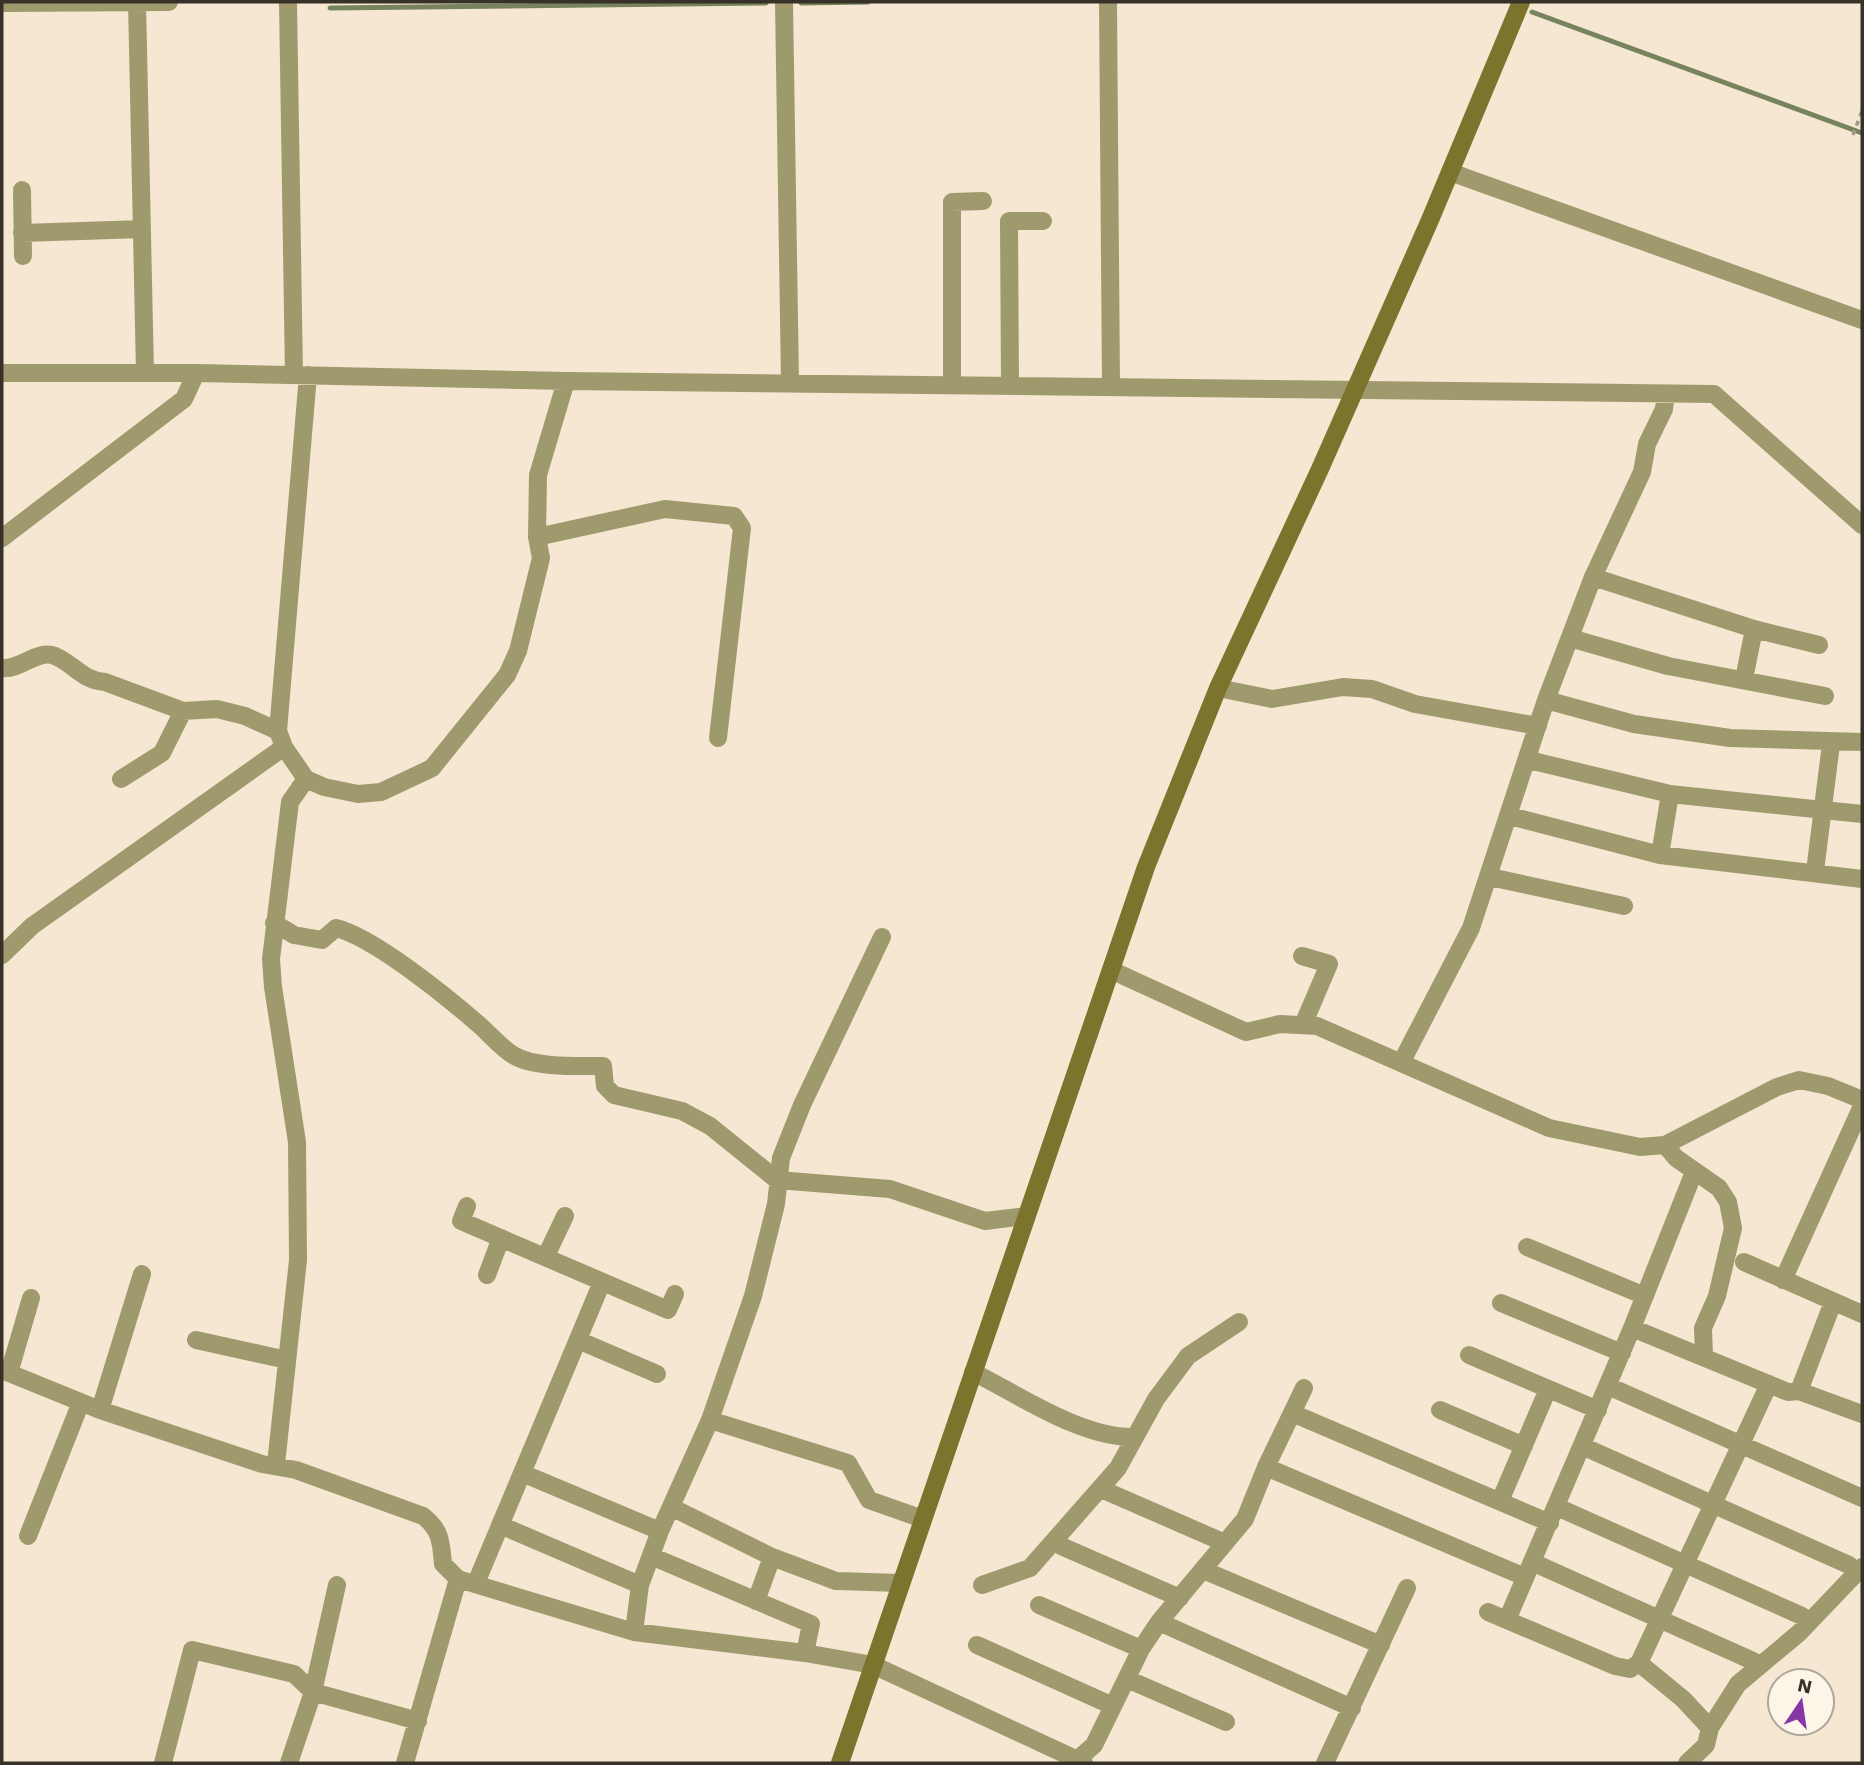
<svg xmlns="http://www.w3.org/2000/svg" width="1864" height="1765" viewBox="0 0 1864 1765" font-family="'Work Sans',sans-serif">
<style>
.lines{fill:none;stroke-linecap:round;stroke-linejoin:round}
.stream{stroke:#76835d;stroke-width:5}
.path{stroke:#a29788;stroke-width:3.5;stroke-dasharray:5 5;stroke-linecap:butt}
.street{stroke:#9f9a6e;stroke-width:18}
.secondary{stroke:#7c732d;stroke-width:18}
</style>
<rect width="100%" height="100%" fill="#f6e7d2"/>
<g class="lines">
<path class="stream" d="M801 3 868 2
M330 8 766 3
M1532 12 1862 133"/>
<path class="path" d="M1853 135 1862 111"/>
<path class="street" d="M137 2 145 373
M288 2 294 375
M784 2 790 382
M1108 2 1111 387
M2 3 169 2
M1450 172 1862 320
M22 190 23 256
M22 233 142 229
M2 373H196L566 381 1714 394 1862 525
M308 375 278 731 284 747 306 779 324 787 358 794 381 792 432 768 507 675 518 651 541 558 537 537 538 475 566 381
M952 383V202L983 201
M1010 385 1009 221H1043
M537 537 665 509 734 516 742 528 718 738
M2 538 184 399 196 373
M1593 577 1754 629 1819 645
M1570 638 1668 666 1825 696
M2 668C21 670 37 649 55 656 74 664 83 681 105 682L183 711 217 709 245 716 278 731
M1744 679 1754 629
M1218 688 1272 699 1343 687 1372 689 1415 704 1538 726
M1546 700 1634 724 1730 738 1862 742
M1529 760 1670 794 1862 814
M121 779 162 753 183 711
M1510 816 1660 855 1862 879
M1660 855 1670 794
M1815 871 1831 744
M1490 877 1624 906
M274 923 294 935 322 940 336 928C373 937 446 996 477 1023 489 1033 500 1047 513 1055 534 1068 578 1066 603 1066L605 1086 614 1095 682 1111 710 1126 777 1180 890 1189 985 1221 1026 1216
M882 937 802 1105 781 1158 776 1204 753 1296 710 1420 848 1463 869 1500 923 1519
M2 955 32 926 284 747
M1302 956 1329 964 1303 1025
M1111 970 1246 1032 1280 1024 1317 1026 1549 1128 1640 1147 1665 1145 1777 1087 1799 1080 1828 1086 1862 1100
M1401 1063 1471 928 1546 700 1593 577 1642 472 1647 444 1664 409 1666 394
M1665 1145 1676 1158 1719 1188 1728 1202 1733 1228 1717 1296 1703 1328 1704 1356
M467 1206 461 1221 668 1310 675 1294
M1527 1247 1645 1296
M546 1256 565 1216
M1744 1262 1862 1314
M487 1275 501 1238
M1783 1280 1862 1106
M1501 1303 1622 1353
M1632 1328 1788 1392 1799 1391 1862 1414
M196 1340 287 1360
M578 1340 657 1374
M1469 1355 1598 1410
M2 1370 100 1410 262 1464 296 1470 423 1516C441 1530 441 1542 443 1564L458 1579 634 1632 805 1653 873 1665 1084 1763
M973 1372C1019 1395 1083 1439 1135 1437
M9 1373 31 1298
M1608 1386 1862 1498
M1799 1391 1833 1302
M100 1410 142 1274
M1440 1410 1524 1446
M1292 1413 1550 1523
M1582 1446 1849 1565
M276 1464 298 1260 297 1142 273 987 271 959 290 802 306 779
M1266 1467 1525 1577
M522 1473 660 1531
M1108 1492 1225 1543
M1500 1501 1548 1389
M671 1507 772 1557 836 1581 901 1583
M1557 1507 1802 1616
M500 1525 640 1585
M28 1536 81 1402
M1061 1546 1180 1598
M651 1556 811 1624 805 1653
M1532 1562 1753 1661
M1203 1570 1381 1645
M476 1583 602 1282
M982 1585 1030 1568 1118 1468 1156 1399 1188 1356 1239 1322
M756 1601 772 1557
M1039 1605 1141 1649
M1488 1612 1615 1666 1630 1669 1639 1663 1769 1384
M1507 1620 1632 1328 1694 1172
M1159 1622 1352 1708
M634 1632 640 1585 660 1531 710 1420
M977 1645 1113 1706
M1639 1663 1683 1699 1710 1728
M1127 1679 1226 1722
M1077 1760 1094 1745 1141 1649 1159 1622 1245 1519 1266 1467 1304 1388
M163 1763 192 1650 294 1674 313 1692 418 1721
M289 1763 313 1692 337 1585
M405 1763 458 1579
M1325 1763 1407 1588
M1687 1763 1706 1745 1710 1728 1738 1684 1799 1633 1862 1567"/>
<path class="secondary" d="M840 1763 1146 867 1218 688 1320 469 1430 220 1521 2"/>
</g>
<rect width="1864" height="1765" fill="none" stroke="#373129" stroke-width="7"/>
<g transform="translate(1801 1702) rotate(13)"><circle r="33" fill="#fef5e9" stroke="#aea79c" stroke-width="2"/>
<path d="M0-5L12 26L0 18L-12 26Z" fill="#8736a6"/>
<text y="-10" font-size="19" font-weight="bold" text-anchor="middle" fill="#373129">N</text>
</g>
</svg>
